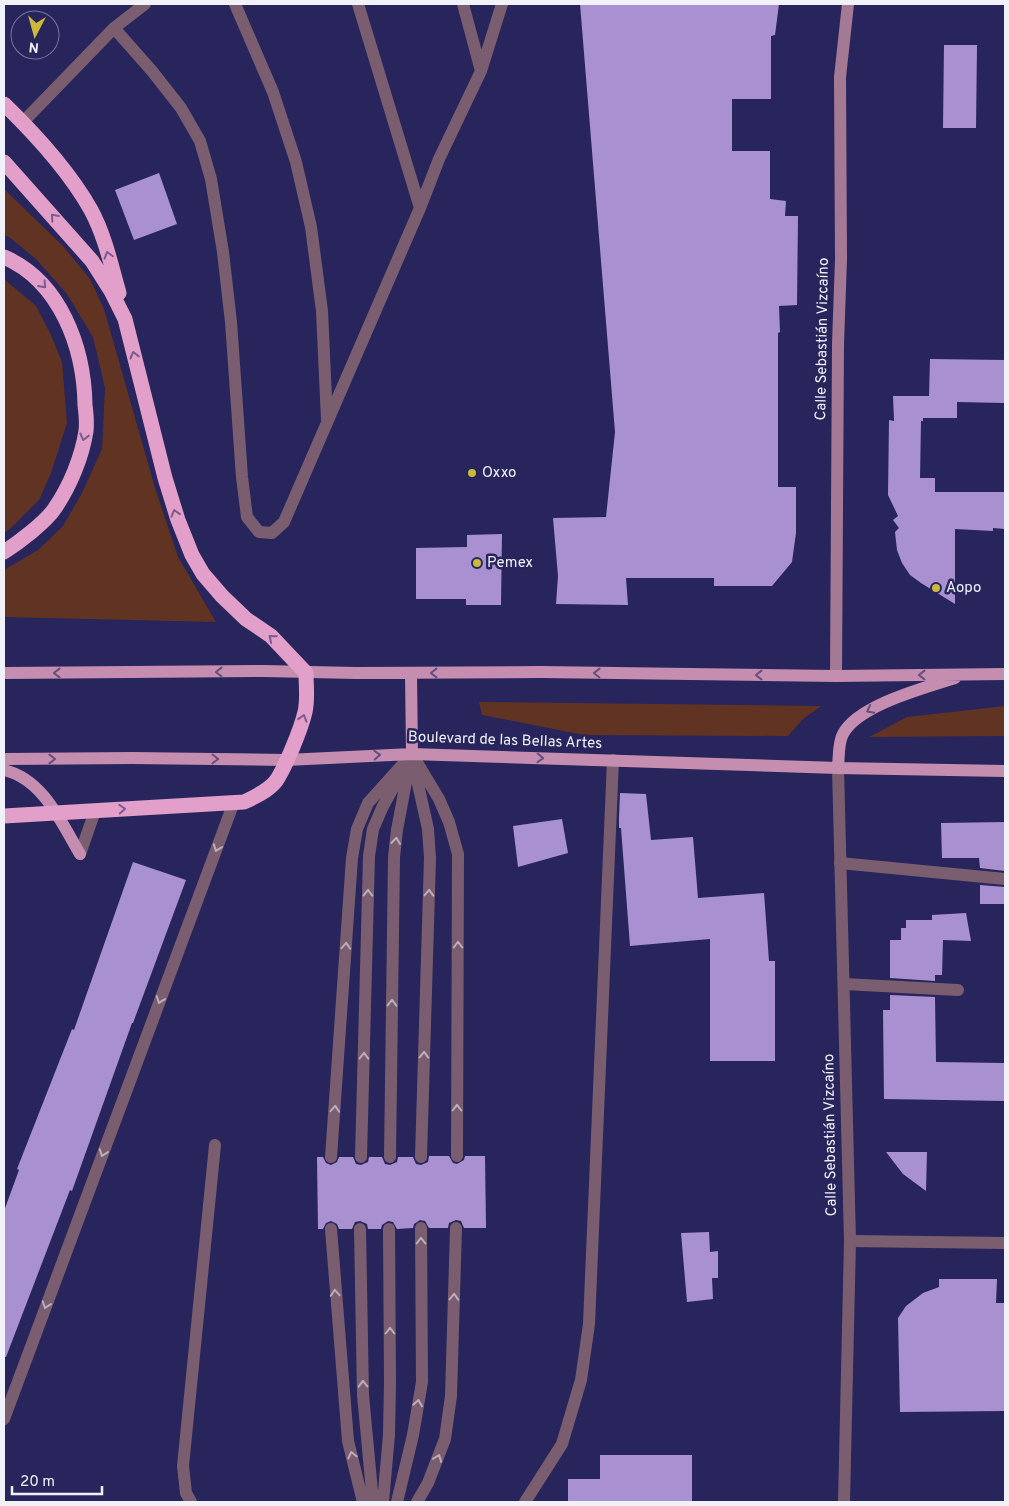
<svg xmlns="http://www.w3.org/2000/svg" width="1009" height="1506" viewBox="0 0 1009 1506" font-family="Overpass,sans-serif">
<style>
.green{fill:#613322}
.building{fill:#a991d1}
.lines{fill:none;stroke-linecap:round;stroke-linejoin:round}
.lane{stroke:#7a5e6f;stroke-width:12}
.street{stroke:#7a5e6f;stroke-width:12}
.secondary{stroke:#a47994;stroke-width:12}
.primary{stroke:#c58db0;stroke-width:12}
.highway{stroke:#e29fca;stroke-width:15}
.oneway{stroke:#7b5c8e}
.oneway2{stroke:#664f7e}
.oneway3{stroke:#bbafbb}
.poi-dot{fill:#ccb939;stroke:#27255c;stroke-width:2}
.labels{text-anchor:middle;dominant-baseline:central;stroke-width:5;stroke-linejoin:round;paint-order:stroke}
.street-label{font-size:15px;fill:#f1f1f9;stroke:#27255c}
.poi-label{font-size:15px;fill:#f1f1f9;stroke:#27255c;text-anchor:start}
</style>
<rect width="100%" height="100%" fill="#27255c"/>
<path class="green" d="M4 189 63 246 90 279 104 309 155 488 178 557 216 622 4 617V570L38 550 63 526 82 493 102 449 105 388 93 337 67 294 36 259 9 237 4 235Z
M4 279 36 306 51 335 62 362 67 423 51 473 39 500 12 527 4 533Z
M479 702 821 706 803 719 788 736 584 735 482 715Z
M1005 706V736L869 737 907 717Z"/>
<path class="building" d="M580 4H779L775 35 771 36V99H732V151H770V199L786 201 785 216H798L797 305 779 306 780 332 778 333V487H796V533L792 562 772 586H714V578H626L628 605 556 604 558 576 553 518 606 517 615 432Z
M944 45H977L976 128H943Z
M159 173 177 224 134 240 115 190Z
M930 359 1005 360V403L957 402V418H923V421H921L920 478H935V492H1005V529L993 528V531L955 529V604L921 583 910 575 902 563 897 550 895 532 899 528 893 520 898 516 888 495 889 420 894 421 893 396H929Z
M502 534 501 605H466V599H416V548L467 547V535Z
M620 793 646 794 651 840 693 837 698 898 764 893 769 961H775V1061H710V939L630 946 621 828H619V819Z
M562 819 568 853 518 867 513 826Z
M1005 822V871L980 868 979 858H942L941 823Z
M133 862 186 880 133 1023H132L72 1191 70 1190 6 1357H4V1211L19 1170 17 1169 72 1029 74 1030Z
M980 885 1005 887V904H980Z
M966 913 971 941 943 940 942 975H935V981L890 978V940H901V928H906V920H932V915Z
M890 995 935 997 936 1062 1005 1063V1101L884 1099 883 1010H890Z
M886 1152H927L926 1191 903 1174Z
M429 1156H449L453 1163 457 1164 464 1160 465 1156H485L486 1228H464L461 1221 456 1220 449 1223 448 1228H429L425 1221 420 1220 414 1224 413 1228 397 1229 393 1222 388 1221 382 1225 381 1229H368L367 1224 360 1221 355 1222 352 1229H339L337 1224 331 1221 326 1223 323 1229H318L317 1157H323L326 1163 331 1165 337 1162 339 1157H353L356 1164 361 1165 368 1162 369 1157H382L385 1164 390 1165 397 1162 398 1157H413L416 1164 421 1165 428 1162Z
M709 1232 710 1252 718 1251V1278H712L713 1299 687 1302 681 1233Z
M939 1279H997L996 1303H1005V1411L900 1412 898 1318 906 1306 923 1293 939 1287Z
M600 1455H692V1502H568V1479H600Z"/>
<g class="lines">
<path class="lane" d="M235 4 273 92 296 162 311 227 322 311 327 420
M358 4 420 208
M463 4 481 71
M114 28 152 71 181 108 200 141 211 179 223 252 231 322 242 477 247 517 259 532 272 533 284 522 420 208 439 159 481 71 502 4
M23 122 114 28 145 4
M412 754 439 799 449 822 458 854 457 1156
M414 766 428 829 430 858 421 1157
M80 854 95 811
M840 863 1005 879
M844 984 958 990
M331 1157 352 858 357 829 368 803 412 754
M361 1157 369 856 373 829 383 806 401 774
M390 1157 394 857 397 830 409 766
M331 1229 348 1441 363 1502
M360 1229 363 1395 373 1502
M850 1241 1005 1243
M4 1419 234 802
M191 1502 186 1493 183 1466 215 1145
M383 1502 389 1435 390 1382 389 1229
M397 1502 413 1435 422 1382 421 1228
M417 1502 428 1483 445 1439 451 1396 456 1228
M525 1502 562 1444 581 1380 589 1324 613 760"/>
<path class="street" d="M838 768 850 1241 844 1502"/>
<path class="secondary" d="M836 676 838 344 841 259 840 77 848 4"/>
<path class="primary" d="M4 673 264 671 356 673 541 672 836 676 1005 674
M411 673 412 754
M4 759 132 758 286 760 412 754 838 768 1005 771
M838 768C839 758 838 742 843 734 858 705 925 688 955 678
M4 770C43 779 61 822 80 854"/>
<path class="highway" d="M4 104C36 135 69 171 91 210 105 236 111 265 119 293
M4 162 92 261 111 291 125 319 165 478 178 520 192 555 203 574 222 596 246 619 271 636 306 673C306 686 308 699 305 712 301 729 286 766 276 781 268 791 255 797 244 802L4 816
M4 257C60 281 84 347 85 405 86 413 87 423 86 431 82 457 70 486 55 508 46 522 18 543 4 552"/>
</g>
<defs><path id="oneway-chevron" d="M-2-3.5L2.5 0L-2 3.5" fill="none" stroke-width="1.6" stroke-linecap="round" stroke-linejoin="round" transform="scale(1.25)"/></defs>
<g class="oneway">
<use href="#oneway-chevron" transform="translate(54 217) rotate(-131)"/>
<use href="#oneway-chevron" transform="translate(108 255) rotate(-106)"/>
<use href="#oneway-chevron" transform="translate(43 285) rotate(48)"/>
<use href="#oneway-chevron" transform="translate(134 355) rotate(-104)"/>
<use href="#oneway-chevron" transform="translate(84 437) rotate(104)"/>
<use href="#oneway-chevron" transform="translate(175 513) rotate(-107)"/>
<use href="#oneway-chevron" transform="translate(272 638) rotate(-140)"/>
<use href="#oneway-chevron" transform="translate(303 718) rotate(-73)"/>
<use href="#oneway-chevron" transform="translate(122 809) rotate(-4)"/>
</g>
<g class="oneway2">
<use href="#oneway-chevron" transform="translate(219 672) rotate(180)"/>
<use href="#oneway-chevron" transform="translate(57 673) rotate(180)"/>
<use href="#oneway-chevron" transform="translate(434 673) rotate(180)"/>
<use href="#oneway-chevron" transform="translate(597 673) rotate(-179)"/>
<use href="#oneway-chevron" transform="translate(759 675) rotate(-179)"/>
<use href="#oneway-chevron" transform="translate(922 675) rotate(180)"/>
<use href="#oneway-chevron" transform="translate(870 710) rotate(152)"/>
<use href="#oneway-chevron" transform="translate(377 755) rotate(-3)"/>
<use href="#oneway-chevron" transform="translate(540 758) rotate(2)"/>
<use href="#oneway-chevron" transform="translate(52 759)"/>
<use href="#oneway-chevron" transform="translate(215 759) rotate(1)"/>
</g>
<g class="oneway3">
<use href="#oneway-chevron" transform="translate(396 841) rotate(-84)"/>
<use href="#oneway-chevron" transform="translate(217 848) rotate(110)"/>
<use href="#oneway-chevron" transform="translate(368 893) rotate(-89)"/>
<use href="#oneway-chevron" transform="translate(429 893) rotate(-88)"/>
<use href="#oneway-chevron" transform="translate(458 945) rotate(-90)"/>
<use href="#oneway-chevron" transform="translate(346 946) rotate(-86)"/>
<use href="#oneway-chevron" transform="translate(160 1000) rotate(110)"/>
<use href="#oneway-chevron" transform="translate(392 1003) rotate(-89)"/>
<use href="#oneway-chevron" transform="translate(424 1055) rotate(-88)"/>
<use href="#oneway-chevron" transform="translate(364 1056) rotate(-89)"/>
<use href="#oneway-chevron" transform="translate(457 1108) rotate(-90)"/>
<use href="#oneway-chevron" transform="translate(335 1109) rotate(-86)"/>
<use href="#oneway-chevron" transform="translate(103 1153) rotate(110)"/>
<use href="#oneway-chevron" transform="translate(421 1241) rotate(-90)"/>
<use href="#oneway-chevron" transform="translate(335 1293) rotate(-94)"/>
<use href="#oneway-chevron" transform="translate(454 1297) rotate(-88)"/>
<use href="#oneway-chevron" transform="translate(46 1305) rotate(110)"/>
<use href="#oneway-chevron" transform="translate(390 1331) rotate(-90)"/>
<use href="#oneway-chevron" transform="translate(363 1384) rotate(-91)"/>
<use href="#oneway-chevron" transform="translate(418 1403) rotate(-81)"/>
<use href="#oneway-chevron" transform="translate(352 1455) rotate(-103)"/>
<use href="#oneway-chevron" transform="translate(438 1458) rotate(-69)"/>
</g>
<g class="poi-dot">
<circle cx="472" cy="473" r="5"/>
<circle cx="477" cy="563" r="5"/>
<circle cx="936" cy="588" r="5"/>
</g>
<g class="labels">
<g class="street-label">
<text transform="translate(823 339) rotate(-89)">Calle Sebastián Vizcaíno</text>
<text transform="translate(505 741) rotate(2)">Boulevard de las Bellas Artes</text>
<text transform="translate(831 1135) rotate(-91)">Calle Sebastián Vizcaíno</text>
</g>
<g class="poi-label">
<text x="482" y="473">Oxxo</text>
<text x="487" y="563">Pemex</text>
<text x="946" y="588">Aopo</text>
</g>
</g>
<rect width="1009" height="1506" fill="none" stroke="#f1f1f9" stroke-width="10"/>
<g transform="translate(35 35) rotate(186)"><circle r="24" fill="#27255c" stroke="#78779b"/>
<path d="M0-4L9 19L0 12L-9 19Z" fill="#ccb939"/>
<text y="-8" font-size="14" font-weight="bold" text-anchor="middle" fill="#f1f1f9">N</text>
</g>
<path d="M12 1486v8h90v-8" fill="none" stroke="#f1f1f9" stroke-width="2.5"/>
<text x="20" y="1486" font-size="15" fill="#f1f1f9" stroke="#27255c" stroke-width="4" paint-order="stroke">20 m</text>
</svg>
